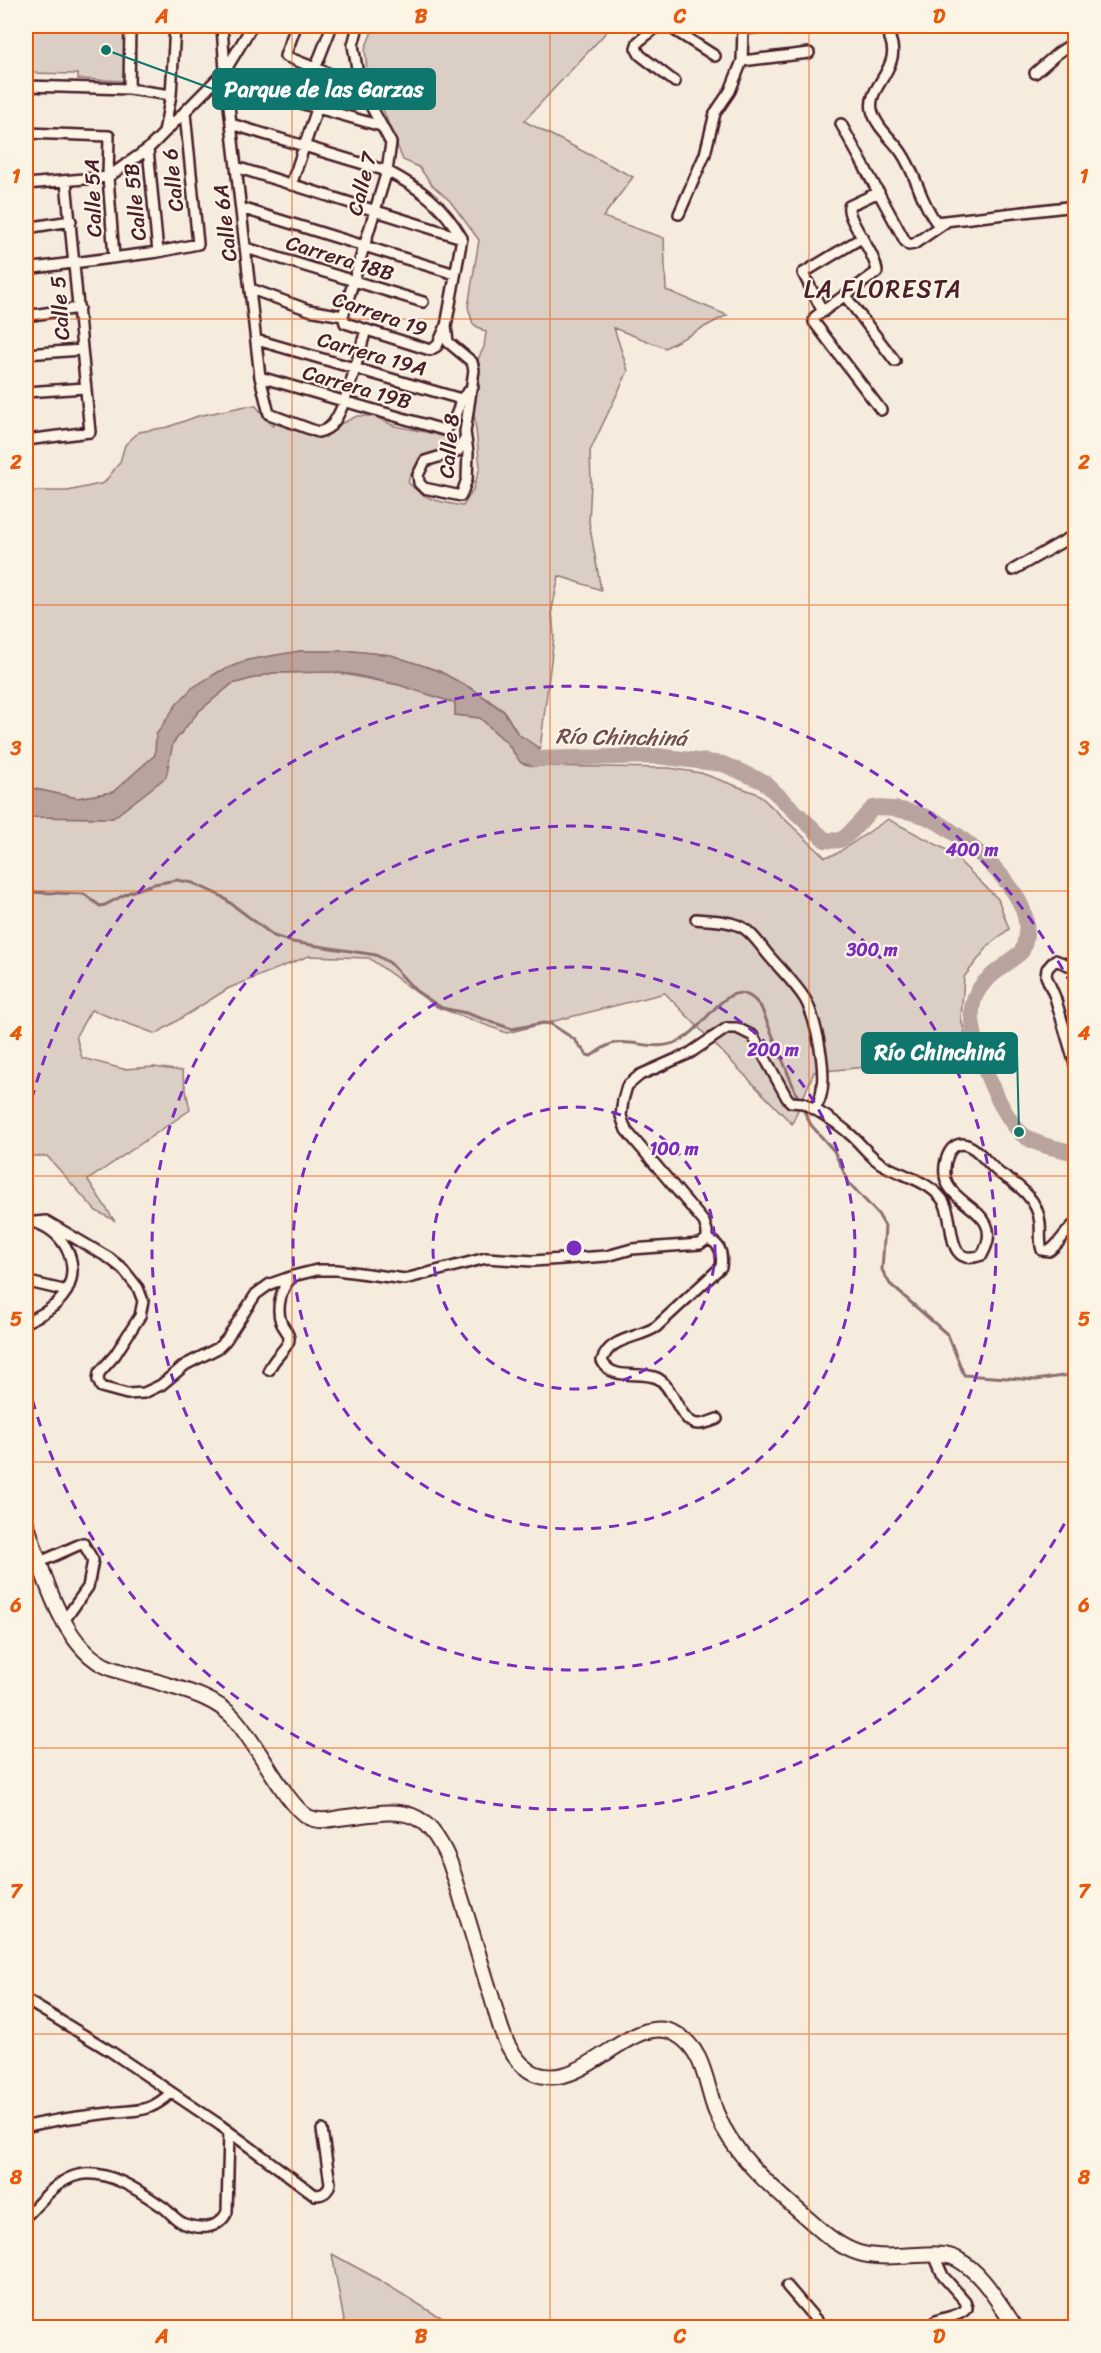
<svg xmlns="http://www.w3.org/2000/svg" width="1101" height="2353" viewBox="0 0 1101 2353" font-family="Sriracha,sans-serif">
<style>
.green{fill:#dbcec4;stroke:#927678;stroke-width:1.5}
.water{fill:#b8a39e;stroke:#8c6e70;stroke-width:1.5}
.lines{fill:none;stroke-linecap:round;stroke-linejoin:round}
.stream{stroke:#8c6e70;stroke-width:3}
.river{stroke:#b8a39e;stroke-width:16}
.street-casing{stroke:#4a1f2b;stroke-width:14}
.primary-casing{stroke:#4a1f2b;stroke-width:18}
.street{stroke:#fcf5e5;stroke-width:9}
.primary{stroke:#fcf5e5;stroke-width:14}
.grid{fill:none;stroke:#e8590c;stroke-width:1.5;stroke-opacity:0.55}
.ring{fill:none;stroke:#7b2cbf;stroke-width:3;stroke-dasharray:10 8}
.labels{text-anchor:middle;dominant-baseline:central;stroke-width:4.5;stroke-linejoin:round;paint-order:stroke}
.street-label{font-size:21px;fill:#4a1f2b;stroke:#fcf5e5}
.water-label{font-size:22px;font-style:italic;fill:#704d53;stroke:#fcf5e5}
.quarter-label{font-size:24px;letter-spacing:1.5px;fill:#4a1f2b;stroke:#fcf5e5}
.centre{fill:#7b2cbf;stroke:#fcf5e5;stroke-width:3}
.ring-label{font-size:18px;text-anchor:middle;font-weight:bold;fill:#7b2cbf;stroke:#fcf5e5;stroke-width:4.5;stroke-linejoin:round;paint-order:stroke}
.leader{fill:none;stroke:#0f766e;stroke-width:2}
.callout-dot{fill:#0f766e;stroke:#fcf5e5;stroke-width:2}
.callout{fill:#0f766e;stroke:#0f766e;stroke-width:2}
.callout-label{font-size:22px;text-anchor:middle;font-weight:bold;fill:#fff}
.neatline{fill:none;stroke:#e8590c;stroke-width:2}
.grid-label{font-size:20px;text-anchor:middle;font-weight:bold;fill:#e8590c}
</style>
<rect width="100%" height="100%" fill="#f5ecde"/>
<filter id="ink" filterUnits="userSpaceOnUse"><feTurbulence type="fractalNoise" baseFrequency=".0167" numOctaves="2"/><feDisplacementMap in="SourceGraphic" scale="12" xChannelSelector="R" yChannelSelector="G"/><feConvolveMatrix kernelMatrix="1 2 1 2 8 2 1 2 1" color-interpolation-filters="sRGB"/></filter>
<g filter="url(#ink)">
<path class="green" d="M26 26H129L125 81 78 79V74L26 73Z
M374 26H612L524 121 633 177 603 217 664 238 666 290 727 315 665 348 614 328 628 371 590 451 591 484 589 522 601 590 559 576 552 609 554 637 540 749 518 734 504 711 474 690 439 671 391 655 352 651H300L248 660 218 672 156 735 155 755 113 792 77 798 26 787V491H68L104 483 120 462 125 445 139 432 168 427 198 416 246 406H256L272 426 276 424 303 433 326 437 332 428 357 416H373L395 426 451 437C444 456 417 452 408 482 423 500 441 502 463 506L473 490 480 467 474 412 478 359 484 347 486 332 473 324 468 307 479 240 450 201 432 185 419 167 403 160 367 70 365 49Z
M333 672 399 685 455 703V715L480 718 507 743 521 762 533 766 669 768 701 773 758 794 825 857 836 854 888 819 949 851 998 899 1009 929 990 944 964 977 961 1019 971 1057 814 1072 792 1124 665 993 507 1033 437 1007 369 958 309 956 229 988 156 1034 91 1010 76 1036 82 1058 123 1069 154 1067 182 1071 190 1110 88 1180 114 1220 96 1211 47 1156H26V817L113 818 165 777 173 743 198 712 232 684 273 673Z
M332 2254 376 2278 436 2315 479 2327H345Z"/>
<path class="water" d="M300 651H352L391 655 439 671 474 690 504 712 518 734 540 749 533 766 521 763 507 743 480 718 455 715V703L399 685 355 675 333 672 272 673 232 684 198 712 173 743 166 777 113 818 26 817V787L77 798 113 792 155 755 156 735 176 705 192 688 218 672 248 660Z"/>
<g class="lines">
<path class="stream" d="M26 892 84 894 100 906 105 905 130 892 154 884 177 880 193 883 221 896 274 936 292 942 376 955 390 963 416 991 442 1008 466 1013 512 1029 543 1023 551 1024 574 1039 587 1055 591 1056C599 1051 605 1045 615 1043 637 1040 655 1052 679 1041 708 1028 731 966 761 1007L798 1098
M803 1109 811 1125 834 1151 849 1183 878 1214 885 1226 882 1270 890 1284 948 1335 964 1375 1036 1380 1076 1374"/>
<path class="river" d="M521 746 536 759 657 756 723 764 764 782 825 840C829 840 836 841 840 840 849 837 864 816 873 808 894 808 920 812 939 823 969 841 1032 893 1026 933 1026 938 1024 947 1022 951 1020 954 1014 957 1011 960 996 973 978 982 973 1003 965 1032 999 1113 1021 1133 1035 1146 1057 1148 1076 1153"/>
<defs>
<path id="street" d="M222 26 225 71 260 377 269 414 318 432C324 431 331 427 334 422 347 404 359 353 366 330
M296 26 285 56 360 86
M658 26 638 42 636 48 640 55 675 82
M668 26 715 56
M735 26 743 29 772 26
M883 26C912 65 866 83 872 110 876 127 892 139 901 152 916 173 920 201 936 222L1076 206
M742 61 809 53
M315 69 331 28
M1035 73 1058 53 1076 41
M226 82 381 126
M26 86 129 89 171 95
M129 89 130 26
M231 124 387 171C421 189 442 204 462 238
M841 124 905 241 909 245 914 244 946 222
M164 132 171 95 175 26
M26 133 109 136 108 177 114 257
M148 149 158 252
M236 167 462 238
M26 184 108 177 148 149 225 71 252 26
M291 185 329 74
M879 192 849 206C846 220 876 252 877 272L815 317 814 322 881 410
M241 208 455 274
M679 214 705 154 715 113 730 91 742 61 743 29
M26 228 71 221
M246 248 423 302
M26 269 158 252 198 244 185 113
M251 289 309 310 343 316
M846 297 895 361
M823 312 803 273 863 237
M26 316 79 308
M343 316 387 171 391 143 360 86 353 45 357 30
M343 316 345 323 430 350 437 346 446 326 462 238
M446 326 448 342 472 362 474 370 465 432 468 452 467 479 461 496 424 488 419 483 418 475 425 461 458 451 465 438
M257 340 461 399 473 387
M26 354 81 350
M260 377 444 430C455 422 458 412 461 399
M26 392 85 388
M26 440 90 432 66 181
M1013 570 1076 534
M1076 968 1055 960 1047 969 1046 976 1055 997 1076 1068
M814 1109C828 1117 840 1125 852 1136 863 1146 872 1160 887 1167 905 1176 929 1182 942 1199 957 1219 943 1269 982 1255 1005 1215 961 1209 948 1185 939 1169 949 1134 971 1147 982 1153 990 1167 1002 1175 1020 1186 1038 1200 1040 1223 1041 1233 1039 1241 1042 1250L1049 1251C1059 1245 1065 1231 1076 1223
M26 1221C59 1224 84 1261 66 1292 57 1307 41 1315 26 1322
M35 1222 46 1221 109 1258 123 1269 138 1288 143 1301 140 1316 115 1355 99 1373 98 1380 101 1387 127 1394 144 1393 161 1385 185 1365 218 1348 226 1340 256 1294 270 1284 293 1276 317 1270H337L405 1279 486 1258 533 1261 563 1259 607 1256 632 1249 700 1244 707 1239V1231L704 1222 626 1130 621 1116 623 1100 627 1086 640 1075 690 1053 727 1028H737L753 1036 787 1098 791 1102 803 1103 814 1109C833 1090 817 1020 805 999 795 983 782 971 770 957 762 948 755 936 745 929 732 920 712 921 696 919
M707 1239C720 1243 723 1253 721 1267L656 1327C637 1339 609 1337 602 1361 613 1382 639 1370 657 1378 674 1386 680 1425 699 1424 705 1424 712 1421 717 1419
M33 1283 67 1291
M269 1370C273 1358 289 1347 289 1339 289 1332 283 1328 281 1322 276 1308 281 1288 291 1278
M40 1562 83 1543 93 1560 88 1587 64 1621
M26 2000 110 2051 220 2125 315 2195C324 2195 328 2192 330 2183L322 2130
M26 2127C47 2120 86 2116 110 2113 138 2109 148 2114 171 2093
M26 2216C41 2202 57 2179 79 2175 107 2168 141 2192 163 2207 170 2212 176 2221 185 2224 201 2230 219 2229 227 2212L229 2132
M787 2286 823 2328
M928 2328C938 2314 957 2320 967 2308L965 2301 943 2276 934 2255"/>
<path id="primary" d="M26 1523C42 1568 61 1649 110 1668 126 1674 143 1677 158 1682 185 1691 211 1696 232 1716 255 1739 286 1805 308 1817 318 1822 329 1820 339 1818 399 1811 423 1800 450 1863 464 1905 476 1947 489 1989 496 2008 499 2031 510 2049 518 2062 528 2074 544 2076 590 2084 634 2011 676 2034 705 2050 705 2084 716 2112 735 2160 780 2194 817 2227 853 2259 871 2258 917 2255 930 2254 946 2253 957 2259 983 2273 999 2304 1016 2328"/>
</defs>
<use href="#street" class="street-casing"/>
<use href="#primary" class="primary-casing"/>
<use href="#street" class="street"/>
<use href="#primary" class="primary"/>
</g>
</g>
<path class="grid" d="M292 26V2328M550 26V2328M809 26V2328M26 319H1076M26 605H1076M26 891H1076M26 1176H1076M26 1462H1076M26 1748H1076M26 2034H1076"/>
<g class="ring">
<circle cx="574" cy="1248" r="141"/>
<circle cx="574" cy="1248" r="281"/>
<circle cx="574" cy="1248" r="422"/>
<path d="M1073 1508A563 563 0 0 1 27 1379M27 1117A563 563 0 0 1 1073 988"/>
</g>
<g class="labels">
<g class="street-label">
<text transform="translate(173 180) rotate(-96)">Calle 6</text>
<text transform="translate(362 184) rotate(-76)">Calle 7</text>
<text transform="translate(93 198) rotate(-92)">Calle 5A</text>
<text transform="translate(135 202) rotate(-96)">Calle 5B</text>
<text transform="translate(225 223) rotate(-97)">Calle 6A</text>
<text transform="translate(340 258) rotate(17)">Carrera 18B</text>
<text transform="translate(60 308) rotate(-94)">Calle 5</text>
<text transform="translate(380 314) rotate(19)">Carrera 19</text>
<text transform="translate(372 354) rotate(16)">Carrera 19A</text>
<text transform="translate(357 387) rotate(16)">Carrera 19B</text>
<text transform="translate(449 446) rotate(-85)">Calle 8</text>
</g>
<g class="water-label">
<text transform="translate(621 737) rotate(1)">Río Chinchiná</text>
</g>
<g class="quarter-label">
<text x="883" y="289">LA FLORESTA</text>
</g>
</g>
<circle cx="574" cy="1248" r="9" class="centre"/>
<g class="ring-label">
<text x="972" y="856">400 m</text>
<text x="872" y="956">300 m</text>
<text x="773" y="1056">200 m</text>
<text x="674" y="1155">100 m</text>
</g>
<path class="leader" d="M106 50L213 89M1019 1132L1017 1053"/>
<g class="callout-dot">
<circle cx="106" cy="50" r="6"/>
<circle cx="1019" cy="1132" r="6"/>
</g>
<g class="callout">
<rect x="213" y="69" width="222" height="40" rx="6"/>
<rect x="862" y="1033" width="155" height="40" rx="6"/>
</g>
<g class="callout-label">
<text x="324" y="97">Parque de las Garzas</text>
<text x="940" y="1060">Río Chinchiná</text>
</g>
<rect width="1101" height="2353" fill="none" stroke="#fcf5e5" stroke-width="66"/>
<rect x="33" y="33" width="1035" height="2287" class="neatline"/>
<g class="grid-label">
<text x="162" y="23">A</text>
<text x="421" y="23">B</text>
<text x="680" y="23">C</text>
<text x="939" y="23">D</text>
<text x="16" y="183">1</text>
<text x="1084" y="183">1</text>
<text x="16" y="469">2</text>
<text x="1084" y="469">2</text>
<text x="16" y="755">3</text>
<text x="1084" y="755">3</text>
<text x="16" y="1040">4</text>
<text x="1084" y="1040">4</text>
<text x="16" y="1326">5</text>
<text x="1084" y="1326">5</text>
<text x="16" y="1612">6</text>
<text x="1084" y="1612">6</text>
<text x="16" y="1898">7</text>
<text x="1084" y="1898">7</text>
<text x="16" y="2184">8</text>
<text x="1084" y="2184">8</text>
<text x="162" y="2343">A</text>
<text x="421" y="2343">B</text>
<text x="680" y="2343">C</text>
<text x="939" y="2343">D</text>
</g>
</svg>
